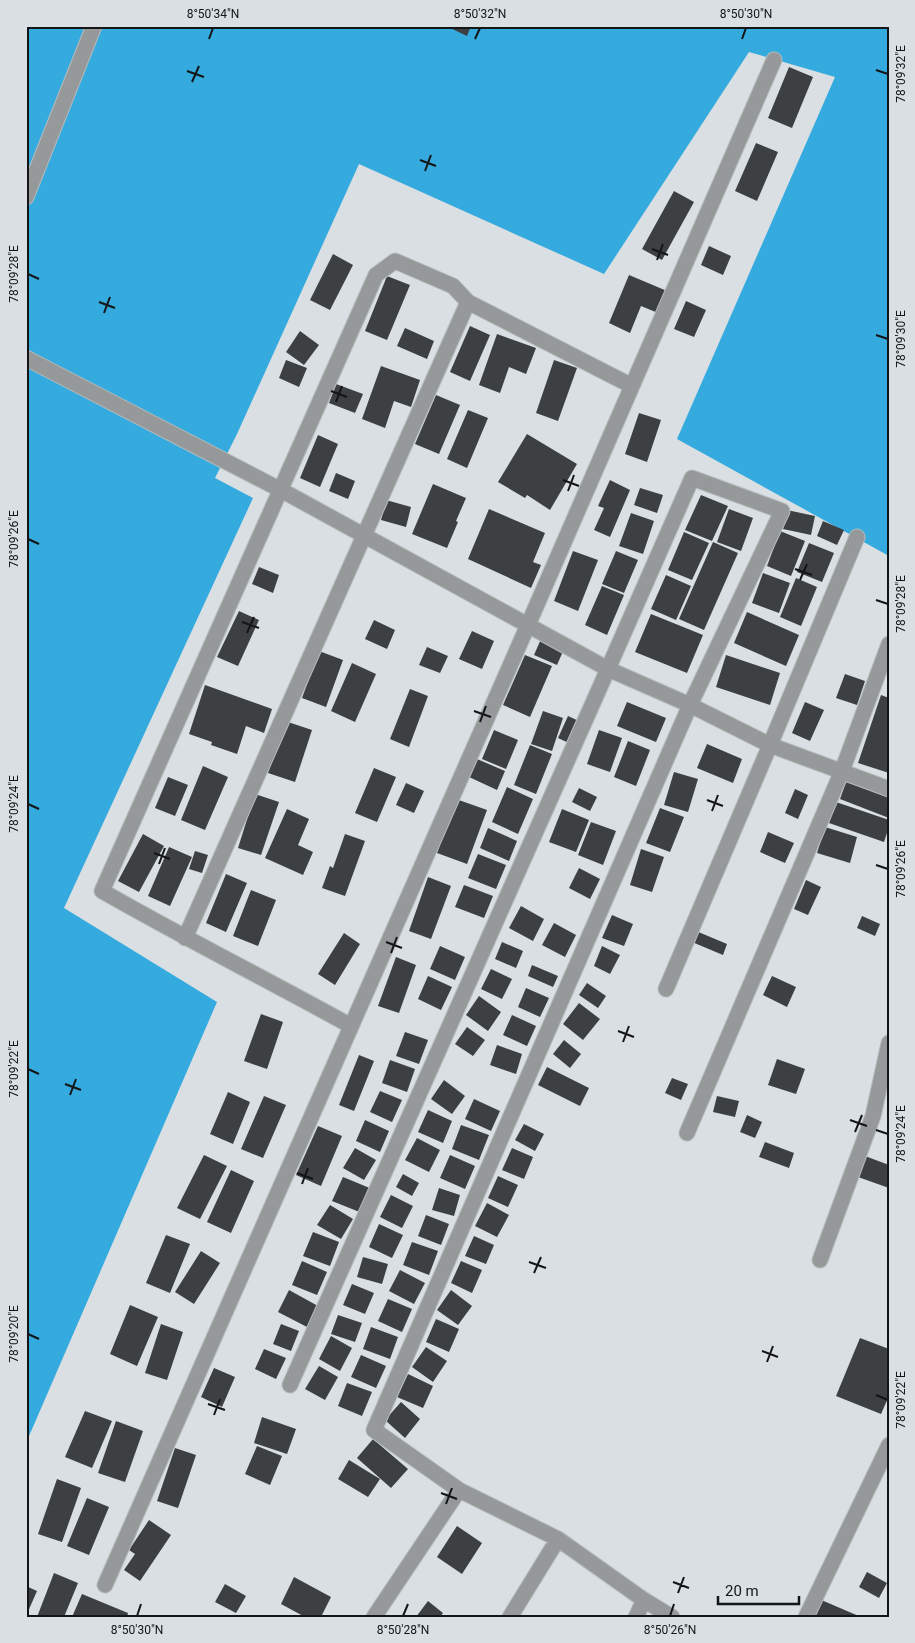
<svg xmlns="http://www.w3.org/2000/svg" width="915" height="1643" viewBox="0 0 915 1643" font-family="Roboto,sans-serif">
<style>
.water{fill:#35aade}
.building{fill:#3c4043}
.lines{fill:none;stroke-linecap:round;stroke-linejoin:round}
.minor-casing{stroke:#b5bbbd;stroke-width:17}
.minor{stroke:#96999a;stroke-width:15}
.ticks{fill:none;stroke:#131516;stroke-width:2}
.neatline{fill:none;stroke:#131516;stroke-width:2}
.ticks-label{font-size:12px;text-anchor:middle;fill:#131516}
</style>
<rect width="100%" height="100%" fill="#d9dfe2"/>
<path class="water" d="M26 26H889V556L677 439 835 77 749 52 604 274 359 164 237 434 215 478 253 498 64 908 217 1002 26 1443Z"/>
<path class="building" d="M446 26H471L467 36Z
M789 67 813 77 792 128 768 118Z
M756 143 778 152 757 201 735 191Z
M674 191 694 202 662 260 642 249Z
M709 246 731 256 723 275 701 265Z
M333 254 353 265 330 310 310 300Z
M629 275 667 291 658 313 641 306 630 333 609 323Z
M387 276 410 285 387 340 365 331Z
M686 301 706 310 694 337 674 329Z
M470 326 490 335 470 381 450 372Z
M405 328 434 341 427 359 397 346Z
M300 331 319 345 304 365 286 352Z
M497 334 536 348 526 374 509 367 500 393 479 385Z
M286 360 307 368 299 387 279 378Z
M554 360 577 368 558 421 536 413Z
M381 366 420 380 411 407 394 401 385 428 362 419Z
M336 384 363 394 355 413 329 403Z
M436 395 460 405 439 454 415 444Z
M468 410 488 418 467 468 447 459Z
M639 413 661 420 647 462 625 454Z
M527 434 577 464 550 510 527 495 525 498 498 482Z
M318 435 338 444 320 487 300 478Z
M336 473 355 481 348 499 329 491Z
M610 480 630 490 610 537 594 530 604 508 598 506Z
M433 484 466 498 456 521 458 522 447 548 412 534Z
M640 488 663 495 657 513 634 505Z
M701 495 728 506 712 541 685 530Z
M386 500 411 507 406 527 381 520Z
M489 509 545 533 533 562 541 565 531 588 468 559Z
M729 509 753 518 741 551 717 542Z
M787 510 815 516 811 535 783 529Z
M631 513 654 521 643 554 619 546Z
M823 521 844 530 837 545 817 536Z
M780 531 805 541 791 576 767 566Z
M684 532 709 543 692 580 668 570Z
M713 542 738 553 704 630 679 619Z
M809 543 834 553 822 582 797 572Z
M573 551 598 560 578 611 554 601Z
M616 551 638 560 624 593 602 584Z
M259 567 279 575 273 593 252 584Z
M763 573 790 583 779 613 752 603Z
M666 575 691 586 676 620 651 609Z
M796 578 817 587 801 626 780 617Z
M602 586 624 595 607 635 585 625Z
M239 611 259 620 238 666 217 657Z
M747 612 799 635 786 666 734 643Z
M651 614 703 635 687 673 635 652Z
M374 620 395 630 387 649 365 639Z
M472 631 494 641 482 669 459 659Z
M541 639 564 649 557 665 534 655Z
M427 647 448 656 440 673 419 665Z
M319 651 343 660 326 707 302 698Z
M525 655 552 666 530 717 503 705Z
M726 655 780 673 770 705 716 687Z
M352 663 376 674 355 722 331 711Z
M845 674 865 681 857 705 836 698Z
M205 685 272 709 264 733 246 726 237 754 211 745 212 742 189 734Z
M410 689 428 696 409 747 390 739Z
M881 695 889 698V773L858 763Z
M627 702 666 718 656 742 617 726Z
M805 702 824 710 810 741 792 733Z
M543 711 563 718 552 751 531 744Z
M568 716 581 722 571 744 558 738Z
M285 721 312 730 295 782 268 773Z
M494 730 518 740 506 769 482 759Z
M599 730 622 738 610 772 587 764Z
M628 741 650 750 636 786 614 777Z
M707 744 742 759 733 783 697 768Z
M530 745 552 754 536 794 514 785Z
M477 759 505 771 497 790 469 777Z
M203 766 228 777 205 830 181 820Z
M374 768 396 777 377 822 355 813Z
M674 772 698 779 688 812 664 805Z
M168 777 188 785 175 816 155 808Z
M846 782 889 797V818L840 799Z
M406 783 424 791 414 813 396 805Z
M507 787 533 799 518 834 492 822Z
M579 788 597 797 590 811 572 802Z
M795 789 808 795 798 819 785 813Z
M255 794 279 802 261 855 238 848Z
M456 799 487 810 467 864 437 853Z
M836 802 889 820V827L884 842 829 823Z
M660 808 684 817 670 852 646 843Z
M287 809 309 819 298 845 313 852 303 875 265 858Z
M562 809 589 820 576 852 549 842Z
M591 822 616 831 603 865 578 855Z
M825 827 857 837 850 863 817 853Z
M488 828 517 841 509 861 480 848Z
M768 832 794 843 785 863 760 852Z
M143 834 164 846 139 892 118 881Z
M345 834 365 841 345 896 322 888 330 866 333 868Z
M169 847 192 857 170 906 148 896Z
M641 849 664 857 652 892 630 885Z
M195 851 208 855 202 873 189 869Z
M478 854 506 865 496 889 468 878Z
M579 868 600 879 590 899 569 888Z
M226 874 247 883 226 932 206 923Z
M428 877 451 886 431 939 409 931Z
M806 880 821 887 808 915 794 909Z
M464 885 493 896 484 918 455 907Z
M251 890 276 900 258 946 233 936Z
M521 906 544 919 533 941 509 928Z
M612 915 633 924 624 946 602 938Z
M862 916 880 924 875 936 857 928Z
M554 923 576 935 565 957 542 945Z
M696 931 727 944 723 955 692 942Z
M344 933 360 944 335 985 318 974Z
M502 942 523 951 516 968 495 959Z
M440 946 465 957 455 980 430 969Z
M602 946 620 955 610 974 594 966Z
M396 957 416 965 399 1013 378 1006Z
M532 965 558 976 553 987 528 976Z
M491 969 512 979 502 999 481 989Z
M428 976 452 987 441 1010 418 999Z
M772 976 796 987 787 1007 763 995Z
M587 983 606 996 598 1008 579 995Z
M526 988 549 998 540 1017 518 1007Z
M479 996 501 1012 488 1031 466 1015Z
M579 1003 600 1019 583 1040 563 1024Z
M261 1014 283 1022 267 1069 244 1061Z
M512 1015 536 1026 527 1046 503 1035Z
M467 1027 485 1040 473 1056 455 1044Z
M405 1032 428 1040 419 1064 396 1056Z
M564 1040 581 1054 570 1068 553 1054Z
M497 1045 522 1054 516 1074 490 1065Z
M359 1055 374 1061 354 1111 339 1105Z
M777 1059 805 1069 796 1094 768 1085Z
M390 1060 415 1069 407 1092 382 1083Z
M547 1067 589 1088 580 1106 538 1085Z
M672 1078 688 1084 681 1100 665 1093Z
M444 1080 465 1096 452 1114 431 1099Z
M380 1091 402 1100 392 1122 370 1112Z
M228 1092 250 1102 233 1144 210 1134Z
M264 1096 286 1105 263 1158 241 1149Z
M717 1096 739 1101 735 1117 713 1112Z
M474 1099 500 1111 491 1131 465 1119Z
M428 1110 452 1121 443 1143 418 1132Z
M747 1115 762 1122 755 1138 740 1132Z
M365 1120 389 1131 380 1152 356 1141Z
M524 1124 544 1134 535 1151 515 1140Z
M461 1125 489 1135 479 1160 452 1149Z
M318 1126 342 1136 321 1186 296 1175Z
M417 1138 440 1150 429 1172 405 1160Z
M765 1142 794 1153 789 1168 759 1157Z
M355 1148 376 1160 364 1180 343 1168Z
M512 1148 533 1157 524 1179 502 1170Z
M204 1155 227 1166 200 1219 177 1208Z
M450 1155 475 1166 465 1189 440 1178Z
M865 1156 889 1165V1188L858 1177Z
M231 1170 254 1181 231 1233 207 1222Z
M403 1174 419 1183 412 1196 396 1187Z
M498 1176 518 1185 508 1207 488 1198Z
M343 1177 372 1189 362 1213 332 1201Z
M439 1188 460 1195 454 1216 432 1210Z
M391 1195 413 1206 402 1228 380 1217Z
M487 1203 509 1215 497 1237 475 1226Z
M330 1205 353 1219 341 1239 317 1225Z
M426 1215 449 1224 441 1245 418 1236Z
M379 1224 403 1235 392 1258 369 1247Z
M313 1232 339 1242 330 1266 303 1256Z
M166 1235 190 1244 170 1293 146 1283Z
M474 1236 494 1245 486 1264 465 1256Z
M412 1242 438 1251 429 1275 403 1265Z
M201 1251 220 1263 194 1304 175 1292Z
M363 1257 388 1264 382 1284 357 1277Z
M302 1261 327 1272 317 1295 292 1285Z
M461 1261 482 1270 472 1293 451 1283Z
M400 1270 425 1283 414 1304 389 1291Z
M352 1284 374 1293 365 1314 343 1305Z
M289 1290 318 1306 307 1327 278 1312Z
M451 1290 472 1306 458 1325 437 1310Z
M388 1299 412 1309 402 1332 378 1321Z
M130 1305 158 1317 137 1366 110 1354Z
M338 1315 362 1323 355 1342 331 1334Z
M436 1319 459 1329 449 1352 426 1342Z
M161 1324 183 1332 167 1380 145 1373Z
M281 1324 299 1331 291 1351 273 1344Z
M371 1327 398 1337 390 1359 363 1349Z
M331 1336 352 1348 340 1371 319 1359Z
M860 1338 889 1349V1396L881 1414 836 1396Z
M426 1347 447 1361 433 1382 412 1367Z
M264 1349 286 1358 276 1379 255 1369Z
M361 1355 386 1366 376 1388 351 1377Z
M319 1366 338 1377 325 1400 305 1389Z
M214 1368 235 1377 222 1407 201 1397Z
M408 1374 433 1386 423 1408 397 1397Z
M347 1383 372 1392 362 1416 338 1406Z
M401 1402 420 1419 405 1438 385 1420Z
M85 1411 112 1421 92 1468 65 1457Z
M262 1417 296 1429 287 1454 254 1443Z
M116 1421 143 1431 125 1482 98 1473Z
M373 1439 408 1469 391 1488 357 1458Z
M257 1446 282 1456 270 1485 245 1474Z
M175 1448 196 1455 178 1508 157 1501Z
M349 1460 380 1479 368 1497 338 1479Z
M57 1479 81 1488 62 1542 38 1534Z
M87 1498 109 1507 89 1555 67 1546Z
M149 1520 171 1535 140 1581 124 1570 135 1554 129 1550Z
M457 1526 482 1543 462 1574 437 1557Z
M867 1572 887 1583 879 1598 859 1587Z
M54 1573 78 1583 64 1617H37Z
M294 1577 331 1597 321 1617H305L281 1604Z
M225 1584 246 1596 236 1613 215 1602Z
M26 1586 37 1591 26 1616Z
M82 1594 128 1613 127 1617H72Z
M819 1599 861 1617H811Z
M428 1601 443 1613 440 1617H416Z"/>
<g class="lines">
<defs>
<path id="minor" d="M26 197 94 26
M26 358 281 490 608 669 690 705 782 511 692 478 608 669 290 1385
M185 938 468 302
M666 989 770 745 857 537
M351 1026C268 980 184 938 102 891L376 275 395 261 453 286 468 302 632 386
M687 1133 842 771 889 644
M820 1260 873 1116 889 1043
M105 1585 528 625 774 60
M374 1617 459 1490
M510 1617 558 1539
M636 1617 644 1600
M672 1617 644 1600 558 1539 459 1490 374 1430 690 705 770 745 889 789
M806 1617 889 1445"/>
</defs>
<use href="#minor" class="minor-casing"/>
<use href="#minor" class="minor"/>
</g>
<path class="ticks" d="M209 39 213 28M475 39 480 28M742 39 746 28M876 70 888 74M187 71 204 77M192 82 199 66M420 160 436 166M425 171 431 155M652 249 668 255M657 260 663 244M28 274 39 279M99 302 115 308M104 313 110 297M876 335 888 339M331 391 347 397M336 402 342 386M563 480 579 486M568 491 574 475M28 539 39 544M795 569 812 575M800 580 807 564M876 600 888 604M242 622 259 628M247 633 254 617M474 711 491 717M480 722 486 706M707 800 723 806M28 804 39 809M712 811 718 795M154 853 170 859M159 864 165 848M876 865 888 869M386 942 402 948M391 953 397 937M618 1031 634 1037M623 1042 629 1026M28 1069 39 1074M65 1084 81 1090M70 1095 76 1079M850 1120 867 1126M876 1130 888 1134M855 1132 862 1115M297 1173 313 1179M302 1184 308 1168M529 1262 546 1268M534 1273 541 1257M28 1334 39 1339M762 1351 778 1357M767 1362 773 1346M876 1395 888 1400M208 1404 225 1410M214 1415 220 1399M441 1493 457 1499M446 1504 452 1488M673 1582 689 1588M678 1593 684 1577M137 1616 141 1604M403 1616 408 1604M670 1616 674 1604"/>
<rect width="915" height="1643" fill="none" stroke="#d9dfe2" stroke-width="55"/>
<path d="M718 1596v8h81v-8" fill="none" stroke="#131516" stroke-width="2.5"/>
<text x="725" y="1596" font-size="15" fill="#131516" stroke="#d9dfe2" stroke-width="4" paint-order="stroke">20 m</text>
<rect x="28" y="28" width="860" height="1588" class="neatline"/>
<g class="ticks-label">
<text x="213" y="18">8°50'34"N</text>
<text x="480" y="18">8°50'32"N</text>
<text x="746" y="18">8°50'30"N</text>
<text transform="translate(901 74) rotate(-90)" y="4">78°09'32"E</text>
<text transform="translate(14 274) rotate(-90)" y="4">78°09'28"E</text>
<text transform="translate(901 339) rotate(-90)" y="4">78°09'30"E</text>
<text transform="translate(14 539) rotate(-90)" y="4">78°09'26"E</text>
<text transform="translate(901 604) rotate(-90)" y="4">78°09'28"E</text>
<text transform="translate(14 804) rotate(-90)" y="4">78°09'24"E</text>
<text transform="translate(901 869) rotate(-90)" y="4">78°09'26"E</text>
<text transform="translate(14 1069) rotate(-90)" y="4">78°09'22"E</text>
<text transform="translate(901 1134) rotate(-90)" y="4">78°09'24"E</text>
<text transform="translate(14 1334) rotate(-90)" y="4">78°09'20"E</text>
<text transform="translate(901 1400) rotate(-90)" y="4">78°09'22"E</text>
<text x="137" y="1634">8°50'30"N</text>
<text x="403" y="1634">8°50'28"N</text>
<text x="670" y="1634">8°50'26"N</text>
</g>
</svg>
